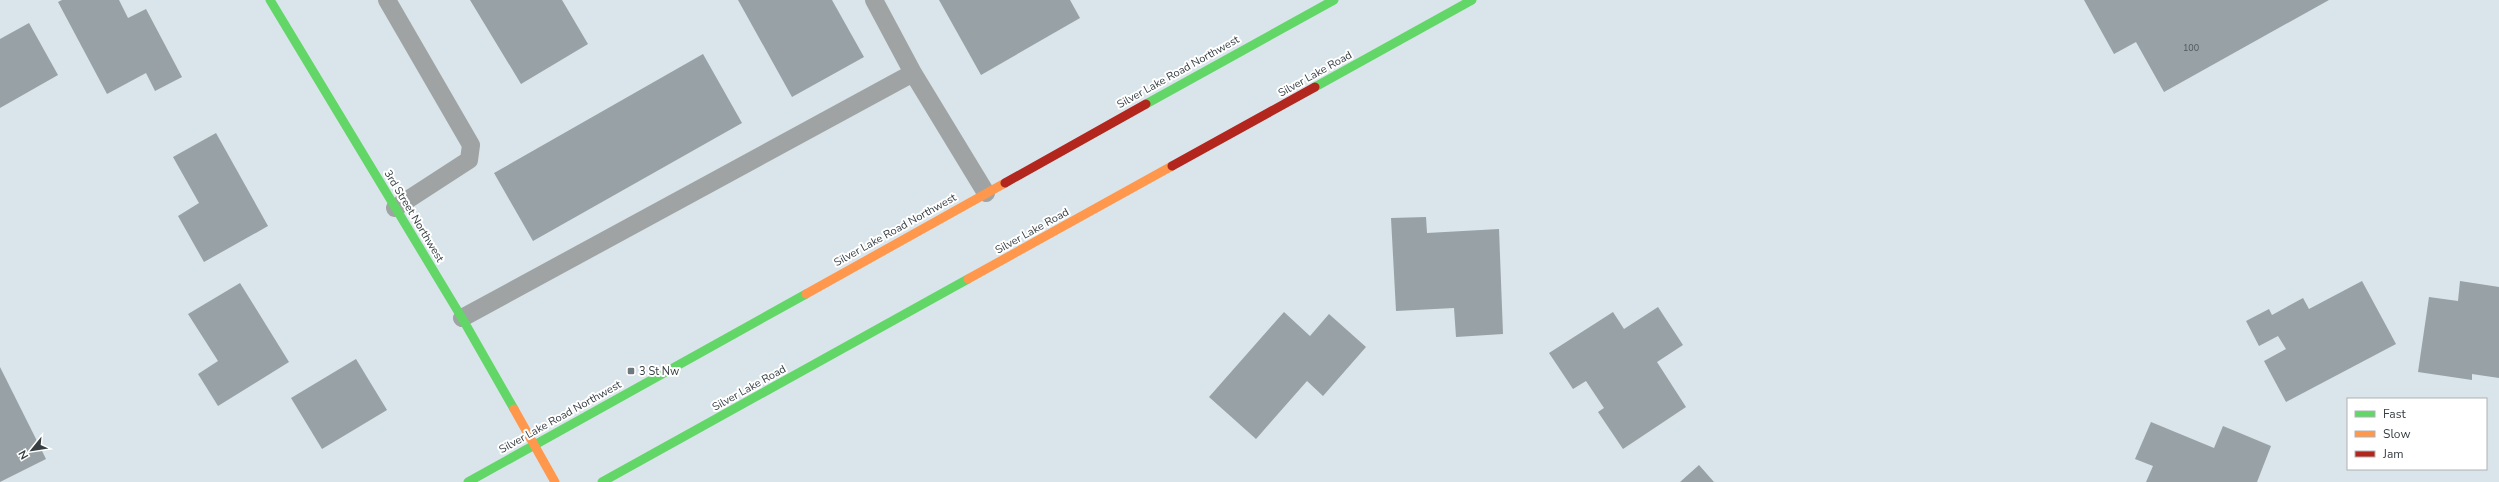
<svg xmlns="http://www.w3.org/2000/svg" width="2499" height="482" viewBox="0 0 2499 482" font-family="'Nunito Sans',sans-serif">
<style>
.building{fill:#98a1a5}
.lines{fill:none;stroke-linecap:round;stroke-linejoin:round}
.lane{stroke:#a0a3a3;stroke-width:18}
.fast{stroke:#63d668;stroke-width:9}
.slow{stroke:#ff974d;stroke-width:9}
.jam{stroke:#b3261e;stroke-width:9}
.poi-dot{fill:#6f787d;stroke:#fff;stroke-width:1.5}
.labels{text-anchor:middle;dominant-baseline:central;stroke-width:4;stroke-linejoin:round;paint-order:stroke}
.number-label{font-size:9px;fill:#4e575b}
.street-label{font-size:11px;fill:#363e42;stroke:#fff}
.poi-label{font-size:11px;fill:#363e42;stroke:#fff;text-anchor:start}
</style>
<rect width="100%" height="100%" fill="#d9e5ea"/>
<path class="building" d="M62 0H119L128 18 146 9 182 77 155 91 146 73 107 94 58 2Z
M470 0H562L588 44 521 84Z
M738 0H832L864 57 792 97Z
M939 0H1070L1080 18 981 75Z
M2084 0H2329L2164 92 2136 42 2114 54Z
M29 23 58 75 0 108V39Z
M703 54 742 123 533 241 494 173Z
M216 133 268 226 204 262 178 216 199 203 173 157Z
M1426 217 1427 233 1499 229 1503 334 1456 337 1454 308 1396 311 1391 218Z
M2362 281 2396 344 2286 402 2264 361 2286 349 2278 336 2259 346 2246 321 2269 309 2272 315 2303 298 2309 309Z
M2460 281 2499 287V378L2472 374V380L2418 372 2429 297 2458 301Z
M240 283 289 362 218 406 198 374 218 361 188 314Z
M1658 307 1683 345 1657 362 1686 407 1623 449 1598 412 1604 408 1586 381 1573 389 1549 353 1613 312 1624 329Z
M1284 312 1310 336 1329 314 1366 347 1323 396 1307 381 1256 439 1209 397Z
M356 359 387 410 322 449 291 398Z
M0 367 46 459 0 482Z
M2151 422 2214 448 2223 426 2271 446 2257 482H2146L2153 466 2135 459Z
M1699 465 1714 482H1680Z"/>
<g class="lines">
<path class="lane" d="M387 0 471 145 469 160 395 208
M874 0 913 73 986 193
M462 318 913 73"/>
<path class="fast" d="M270 0 462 318 514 409
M1315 87 1472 0
M1146 104 1334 0
M468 482 806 294
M602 482 968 279"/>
<path class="slow" d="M968 279 1172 166
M806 294 1005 183
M514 409 555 482"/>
<path class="jam" d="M1172 166 1315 87
M1005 183 1146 104"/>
</g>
<rect class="poi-dot" x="627" y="367" width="8" height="8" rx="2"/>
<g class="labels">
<g class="number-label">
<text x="2191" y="48">100</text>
</g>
<g class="street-label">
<text transform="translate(1178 72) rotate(-29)">Silver Lake Road Northwest</text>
<text transform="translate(1315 74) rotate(-29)">Silver Lake Road</text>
<text transform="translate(414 216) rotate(59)">3rd Street Northwest</text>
<text transform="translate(895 230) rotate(-29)">Silver Lake Road Northwest</text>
<text transform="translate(1032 231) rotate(-29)">Silver Lake Road</text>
<text transform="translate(749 388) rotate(-29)">Silver Lake Road</text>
<text transform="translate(560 417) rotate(-29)">Silver Lake Road Northwest</text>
</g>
<g class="poi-label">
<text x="639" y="371">3 St Nw</text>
</g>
</g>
<rect x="2347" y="398" width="140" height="72" fill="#ffffff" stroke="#afb2b3"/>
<rect x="2355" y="411" width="20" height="6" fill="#63d668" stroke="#afb2b3"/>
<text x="2383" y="418" font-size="12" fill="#363e42">Fast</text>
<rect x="2355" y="431" width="20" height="6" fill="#ff974d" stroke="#afb2b3"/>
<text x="2383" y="438" font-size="12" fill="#363e42">Slow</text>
<rect x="2355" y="451" width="20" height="6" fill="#b3261e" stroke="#afb2b3"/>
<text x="2383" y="458" font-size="12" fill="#363e42">Jam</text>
<g transform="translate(32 450) rotate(240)" stroke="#ffffff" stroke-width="3" paint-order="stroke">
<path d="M0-3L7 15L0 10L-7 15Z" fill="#363e42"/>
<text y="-6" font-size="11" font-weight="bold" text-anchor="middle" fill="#363e42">N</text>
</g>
</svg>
